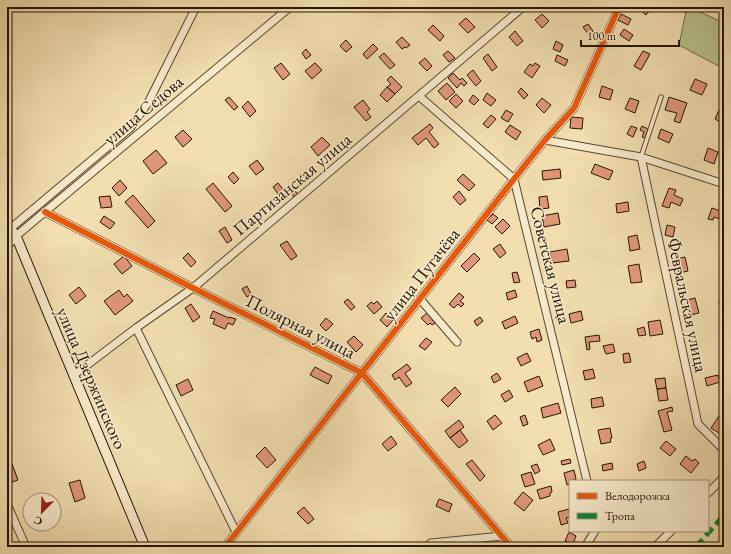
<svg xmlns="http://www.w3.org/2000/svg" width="731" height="554" viewBox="0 0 731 554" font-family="'EB Garamond',serif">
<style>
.green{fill:#b9c18c;stroke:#6e6b48}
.building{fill:#e09779;stroke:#241505}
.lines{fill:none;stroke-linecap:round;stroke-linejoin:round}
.lane-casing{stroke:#584730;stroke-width:5.5}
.street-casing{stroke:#584730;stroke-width:9}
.secondary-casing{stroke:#241505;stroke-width:11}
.lane{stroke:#f7eacb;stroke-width:3.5}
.street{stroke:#f7eacb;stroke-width:7}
.secondary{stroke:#f7eacb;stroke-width:9}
.quiet{stroke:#00873e;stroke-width:5;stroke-dasharray:10 5;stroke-linecap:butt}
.cycleway-casing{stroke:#f7eacb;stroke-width:8}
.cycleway{stroke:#e8590c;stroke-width:6}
.labels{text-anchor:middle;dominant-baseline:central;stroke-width:3;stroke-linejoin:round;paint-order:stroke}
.street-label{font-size:18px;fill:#241505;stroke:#f7eacb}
</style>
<rect width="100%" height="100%" fill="#f2deaf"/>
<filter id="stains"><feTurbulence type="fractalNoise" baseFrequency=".005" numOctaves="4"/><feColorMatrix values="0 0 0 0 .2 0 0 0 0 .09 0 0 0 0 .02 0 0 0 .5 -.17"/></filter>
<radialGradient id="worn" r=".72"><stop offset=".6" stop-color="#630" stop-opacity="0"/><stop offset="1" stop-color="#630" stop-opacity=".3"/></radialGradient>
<path class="green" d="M687 7H690L724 23V69L679 45Z"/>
<path class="building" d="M637 7H652L646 15Z
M542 14 549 21 542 28 535 20Z
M621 14 631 19 628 25 618 20Z
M466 18 475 27 468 33 459 24Z
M588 24 593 31 588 34 583 27Z
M433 25 444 36 440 41 428 30Z
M624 29 633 35 629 41 620 35Z
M515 31 523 41 517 46 509 37Z
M402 37 410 45 406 48 405 47 402 49 396 42Z
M346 40 352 47 346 52 340 46Z
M556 41 563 45 560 52 553 49Z
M373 44 378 49 367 59 363 54Z
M306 49 311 55 306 59 302 53Z
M448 51 455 58 449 62 443 55Z
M643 51 650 54 641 70 634 66Z
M384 53 395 65 390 69 379 57Z
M488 54 497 67 492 71 483 58Z
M557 55 568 60 565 66 555 61Z
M425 58 432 66 427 71 419 63Z
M281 63 290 74 283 80 274 68Z
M315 63 322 70 312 79 305 71Z
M535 63 540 66 532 78 524 72 530 64 533 66Z
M473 70 481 81 476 86 467 75Z
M453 73 460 80 462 78 467 83 464 86 461 83 457 88 448 78Z
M391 76 402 87 395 94 387 87 391 84 387 80Z
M695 79 707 84 702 95 690 90Z
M447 83 455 92 446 100 438 91Z
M602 86 613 90 610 100 599 97Z
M387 87 395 94 387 102 380 95Z
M521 88 528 95 524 99 518 92Z
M487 93 496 100 491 106 483 100Z
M456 94 463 101 456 108 449 101Z
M473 95 479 100 474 105 469 101Z
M229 97 238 107 234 110 225 100Z
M669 97 687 103 680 123 674 121 677 113 665 110Z
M542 98 551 105 544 113 536 105Z
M630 98 639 101 635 113 625 109Z
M363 100 370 109 367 112 371 117 366 121 354 107Z
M248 101 256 111 250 117 242 107Z
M720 108 724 110V124L715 119Z
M506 110 513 114 508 122 501 118Z
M491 115 496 119 488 128 483 124Z
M571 117 583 118 582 129 570 128Z
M430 124 433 128 429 132 439 144 434 148 426 138 418 145 412 138Z
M510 125 521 132 516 140 505 132Z
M631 126 637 128 633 137 627 134Z
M642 126 648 129 645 138 642 137 644 132 640 130Z
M661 129 673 134 669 143 658 138Z
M183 130 192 139 183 147 175 137Z
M322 137 330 145 318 156 311 147Z
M708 148 718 152 714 164 704 160Z
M156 150 167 163 153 174 143 161Z
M257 160 264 169 256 175 249 166Z
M595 164 613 171 609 180 591 173Z
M560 169 561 178 543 180 542 171Z
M233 172 239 179 234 184 228 177Z
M463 174 475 185 469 191 457 180Z
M120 180 127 188 119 196 112 188Z
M213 183 232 206 225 212 206 189Z
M278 183 287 194 281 198 273 187Z
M292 186 298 195 294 197 288 189Z
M669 188 676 190 674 195 683 199 680 206 671 202 669 208 662 206Z
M459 191 466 200 460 205 453 197Z
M133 195 155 221 148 228 125 202Z
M110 196 112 207 101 208 99 197Z
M547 196 549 208 540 209 539 197Z
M628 202 629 211 617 213 616 204Z
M712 208 723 212 720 219 714 217 713 220 708 219Z
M558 213 560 224 544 227 542 216Z
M493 214 498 218 492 224 487 220Z
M104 216 115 223 110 229 100 222Z
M503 219 510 226 502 234 495 227Z
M667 225 675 227 673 237 665 235Z
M225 227 232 240 227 243 219 231Z
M637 235 640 249 630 251 628 237Z
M287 241 297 256 291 260 280 245Z
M500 244 506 253 500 258 493 249Z
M567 249 569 261 552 263 550 252Z
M188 253 196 262 191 267 183 258Z
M474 253 480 259 467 272 461 266Z
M124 256 132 266 122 274 114 264Z
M685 257 688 271 679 273 676 259Z
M639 264 642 282 631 283 628 266Z
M517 272 520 282 514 283 512 273Z
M575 280 576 287 567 288 566 281Z
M247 286 251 294 247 297 242 289Z
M79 287 86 296 76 304 69 295Z
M119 290 124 297 127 294 133 301 115 315 104 301Z
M515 290 517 297 508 300 506 293Z
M459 293 464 297 460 301 464 304 461 307 458 304 454 308 449 304Z
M720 294H724V305L719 304Z
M695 298 699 313 690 315 687 300Z
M348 299 355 307 351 310 344 302Z
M377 301 382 307 374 314 367 306 371 302 374 304Z
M191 304 200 317 193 322 185 308Z
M213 311 229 318V317L236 319 233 325 228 323 225 329 213 324 215 319 210 318Z
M581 311 583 320 571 323 569 314Z
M386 313 393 320 387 327 380 320Z
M427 313 435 323 432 325 430 323 428 325 421 318Z
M515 316 518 323 505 329 502 322Z
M480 317 483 321 477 326 474 321Z
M326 318 333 324 326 331 320 325Z
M660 320 663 334 650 336 648 322Z
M644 327 646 335 639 336 637 329Z
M539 329 542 340 537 342 536 337 532 339 530 332Z
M599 335 600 341 589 342 590 349 587 350 585 337Z
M354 336 363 345 356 352 347 342Z
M426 338 432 342 425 350 419 346Z
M613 344 615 352 606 354 603 346Z
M527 353 531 361 521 366 517 358Z
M629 353 631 362 624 363 623 354Z
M407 364 411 369 405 373 412 383 406 387 399 377 395 380 392 375Z
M315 367 332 376 328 384 310 375Z
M593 369 595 378 585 380 583 371Z
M497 373 501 379 494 383 491 377Z
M718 375 720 382 707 386 705 378Z
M539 376 543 386 528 392 524 382Z
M665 378 666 388 657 389 655 379Z
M188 379 193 390 181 396 176 385Z
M455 387 461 394 448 407 441 400Z
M666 388 668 400 659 401 657 389Z
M509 390 513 397 505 402 501 395Z
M602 397 604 406 592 408 591 399Z
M558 403 561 413 543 418 541 408Z
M672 407 673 411 667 412 672 430 664 432 658 411Z
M721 413 724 415V426L719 433 711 428Z
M495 415 502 423 493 430 487 421Z
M525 415 528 424 523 426 520 417Z
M459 420 464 427 450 438 445 431Z
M610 428 612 438 610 439 611 442 601 444 598 430Z
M460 430 468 441 459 448 450 438Z
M391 436 397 444 388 451 382 444Z
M550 439 555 450 543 455 538 445Z
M666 441 676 449 670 456 660 448Z
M265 447 276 460 267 468 256 456Z
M686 456 692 461 695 459 699 463 691 473 680 464Z
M570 459 571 463 562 465 561 461Z
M472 460 485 476 480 481 466 464Z
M644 461 646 468 639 471 637 464Z
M612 463 613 469 603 471 602 465Z
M12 464 18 480 12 482 7 469V466Z
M537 464 540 471 535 474 531 466Z
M574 470 576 479 570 481V484L567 485 564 473Z
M531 472 535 484 525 487 521 475Z
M80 480 85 498 75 502 69 483Z
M551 486 552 492 550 493V496L540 499 537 490Z
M523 492 533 500 524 511 514 503Z
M439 499 452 504 449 512 436 506Z
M304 507 314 519 308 524 297 513Z
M569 509 570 517 566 518 568 523 561 525 558 512Z
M569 532 576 536 573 544 565 541Z"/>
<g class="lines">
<defs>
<path id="lane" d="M641 157 661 97"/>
<path id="street" d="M419 96 514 179 587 481
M545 140 641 157 724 184
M641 157 698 424 724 450
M45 212 193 288 362 373 511 547
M11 228 130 128 148 103 196 7
M7 247 16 236 290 7
M420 299 457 342
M136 328 236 532
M74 375 136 328 193 288 523 7
M708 493 724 477
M7 504 26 547
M656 546 671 531
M225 547 514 179 545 140 574 108 619 7
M426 547 431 543 502 536
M585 547 595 531"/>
<path id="secondary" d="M7 223 16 236 145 547"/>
</defs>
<use href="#lane" class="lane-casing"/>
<use href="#street" class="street-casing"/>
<use href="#secondary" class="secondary-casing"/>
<use href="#lane" class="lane"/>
<use href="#street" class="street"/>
<use href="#secondary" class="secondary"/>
<path class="quiet" d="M656 547V546
M696 547 724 515"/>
<defs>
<path id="cycleway" d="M45 212 193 288 362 373 511 547
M225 547 514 179 545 140 574 108 619 7"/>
</defs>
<use href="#cycleway" class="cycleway-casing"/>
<use href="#cycleway" class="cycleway"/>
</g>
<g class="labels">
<g class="street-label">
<text transform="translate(143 110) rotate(-40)">улица Седова</text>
<text transform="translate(292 184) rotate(-40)">Партизанская улица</text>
<text transform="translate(551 265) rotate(76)">Советская улица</text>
<text transform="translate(421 274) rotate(-52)">улица Пугачёва</text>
<text transform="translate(688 305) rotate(78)">Февральская улица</text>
<text transform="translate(301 326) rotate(27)">Полярная улица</text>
<text transform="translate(92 378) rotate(67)">улица Дзержинского</text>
</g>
</g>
<rect width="731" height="554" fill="none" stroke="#f2deaf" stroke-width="24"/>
<rect x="8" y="8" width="715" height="538" fill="none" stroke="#241505" stroke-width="2"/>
<rect x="12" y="12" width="707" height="530" fill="none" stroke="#241505"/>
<rect x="569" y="480" width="140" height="52" fill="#f7eacb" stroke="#a3957c"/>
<rect x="577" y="493" width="20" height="6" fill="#e8590c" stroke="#a3957c"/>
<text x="605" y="500" font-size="12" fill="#241505">Велодорожка</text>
<rect x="577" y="513" width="20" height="6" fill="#00873e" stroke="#a3957c"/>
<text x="605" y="520" font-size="12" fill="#241505">Тропа</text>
<g transform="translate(42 512) rotate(203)"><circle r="19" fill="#f7eacb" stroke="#a3957c"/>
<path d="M0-3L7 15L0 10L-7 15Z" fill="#8f2418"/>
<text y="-6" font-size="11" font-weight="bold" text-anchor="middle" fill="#241505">С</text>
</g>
<path d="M581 40v6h98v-6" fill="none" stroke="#241505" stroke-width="2"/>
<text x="587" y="40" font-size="12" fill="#241505" stroke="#f7eacb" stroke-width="3" paint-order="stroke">100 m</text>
<rect width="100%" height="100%" filter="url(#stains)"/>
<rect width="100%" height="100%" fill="url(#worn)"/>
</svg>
